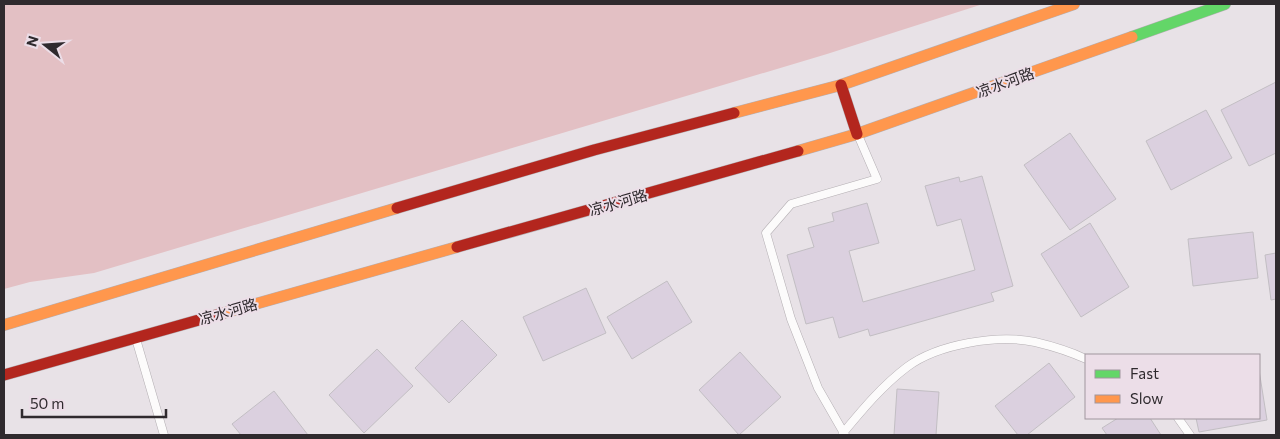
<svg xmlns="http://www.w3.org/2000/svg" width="1280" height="439" viewBox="0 0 1280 439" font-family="Commissioner,'Noto Sans SC',sans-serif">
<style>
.green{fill:#e3c0c4}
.building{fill:#dbd0df;stroke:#c2bec3}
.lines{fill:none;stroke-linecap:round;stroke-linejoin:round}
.lane-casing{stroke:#b4afb3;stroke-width:9}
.fast-casing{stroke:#b4afb3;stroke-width:12}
.slow-casing{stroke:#b4afb3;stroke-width:12}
.jam-casing{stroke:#b4afb3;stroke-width:12}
.lane{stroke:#fcfbfb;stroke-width:8}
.fast{stroke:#63d668;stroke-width:11}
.slow{stroke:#ff974d;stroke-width:11}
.jam{stroke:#b3261e;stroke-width:11}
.labels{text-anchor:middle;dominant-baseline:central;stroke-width:4;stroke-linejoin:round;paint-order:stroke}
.street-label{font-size:15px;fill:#2f2a2e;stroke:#ecdee8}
</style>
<rect width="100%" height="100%" fill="#e8e2e7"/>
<path class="green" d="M4 4H983L827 54 94 273 30 282 4 289Z"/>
<path class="building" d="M1276 82V153L1249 166 1221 110Z
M1206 110 1232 158 1171 190 1146 141Z
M1070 133 1116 199 1070 230 1024 165Z
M982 176 1013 286 991 293 994 301 870 336 868 329 839 338 833 317 806 324 787 255 814 247 808 228 834 221 832 213 867 203 879 243 849 251 863 302 975 270 961 219 937 226 925 186 959 177 960 182Z
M1090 223 1129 287 1081 317 1041 254Z
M1253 232 1258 278 1193 286 1188 239Z
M1276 253V299L1271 300 1265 255Z
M667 281 692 322 632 359 607 317Z
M586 288 606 333 543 361 523 317Z
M462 320 497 355 449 403 415 368Z
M377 349 413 386 364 433 329 395Z
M740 352 781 397 739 435 699 390Z
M1049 363 1075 397 1027 435H1018L995 406Z
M1259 370 1267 420 1199 432 1196 418H1259Z
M897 389 939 392 936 435H894Z
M274 391 308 435H241L232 424Z
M1118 418H1150L1161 435H1107L1102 428Z"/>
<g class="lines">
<defs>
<path id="lane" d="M136 339 164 435
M1178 418 1190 435
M843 433C863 409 882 386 907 367 938 344 998 334 1035 342 1052 346 1071 352 1086 359
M845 435 818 388 791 319 766 233 791 204 877 179 858 135"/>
<path id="fast" d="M1132 37 1225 4"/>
<path id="slow" d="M734 113 841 85 1074 4
M798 151 857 134 1132 37
M220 314 457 247
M4 325 397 208"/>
<path id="jam" d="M841 85 857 134
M397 208 594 150 734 113
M457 247 798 151
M4 375 220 314"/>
</defs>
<use href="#lane" class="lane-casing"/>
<use href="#fast" class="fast-casing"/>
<use href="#slow" class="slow-casing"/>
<use href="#jam" class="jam-casing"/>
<use href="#lane" class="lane"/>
<use href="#fast" class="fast"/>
<use href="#slow" class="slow"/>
<use href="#jam" class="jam"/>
</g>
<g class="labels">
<g class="street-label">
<text transform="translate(1005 82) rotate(-20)">凉水河路</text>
<text transform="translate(618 202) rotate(-16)">凉水河路</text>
<text transform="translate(228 311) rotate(-16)">凉水河路</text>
</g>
</g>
<rect width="1280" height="439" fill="none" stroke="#2f2a2e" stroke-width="10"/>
<rect x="1085" y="354" width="175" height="65" fill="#ecdee8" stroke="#a0969e"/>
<rect x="1095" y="370" width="25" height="8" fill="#63d668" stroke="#a0969e"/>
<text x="1130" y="379" font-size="15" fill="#2f2a2e">Fast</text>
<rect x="1095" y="395" width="25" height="8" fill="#ff974d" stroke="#a0969e"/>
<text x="1130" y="404" font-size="15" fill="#2f2a2e">Slow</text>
<g transform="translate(45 45) rotate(287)" stroke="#ecdee8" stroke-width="4" paint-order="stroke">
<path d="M0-4L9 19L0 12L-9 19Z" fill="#2f2a2e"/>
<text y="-8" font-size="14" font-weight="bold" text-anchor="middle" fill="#2f2a2e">N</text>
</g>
<path d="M22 409v8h144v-8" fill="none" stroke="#2f2a2e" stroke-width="2.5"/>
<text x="30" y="409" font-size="15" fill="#2f2a2e" stroke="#ecdee8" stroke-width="4" paint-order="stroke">50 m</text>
</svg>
